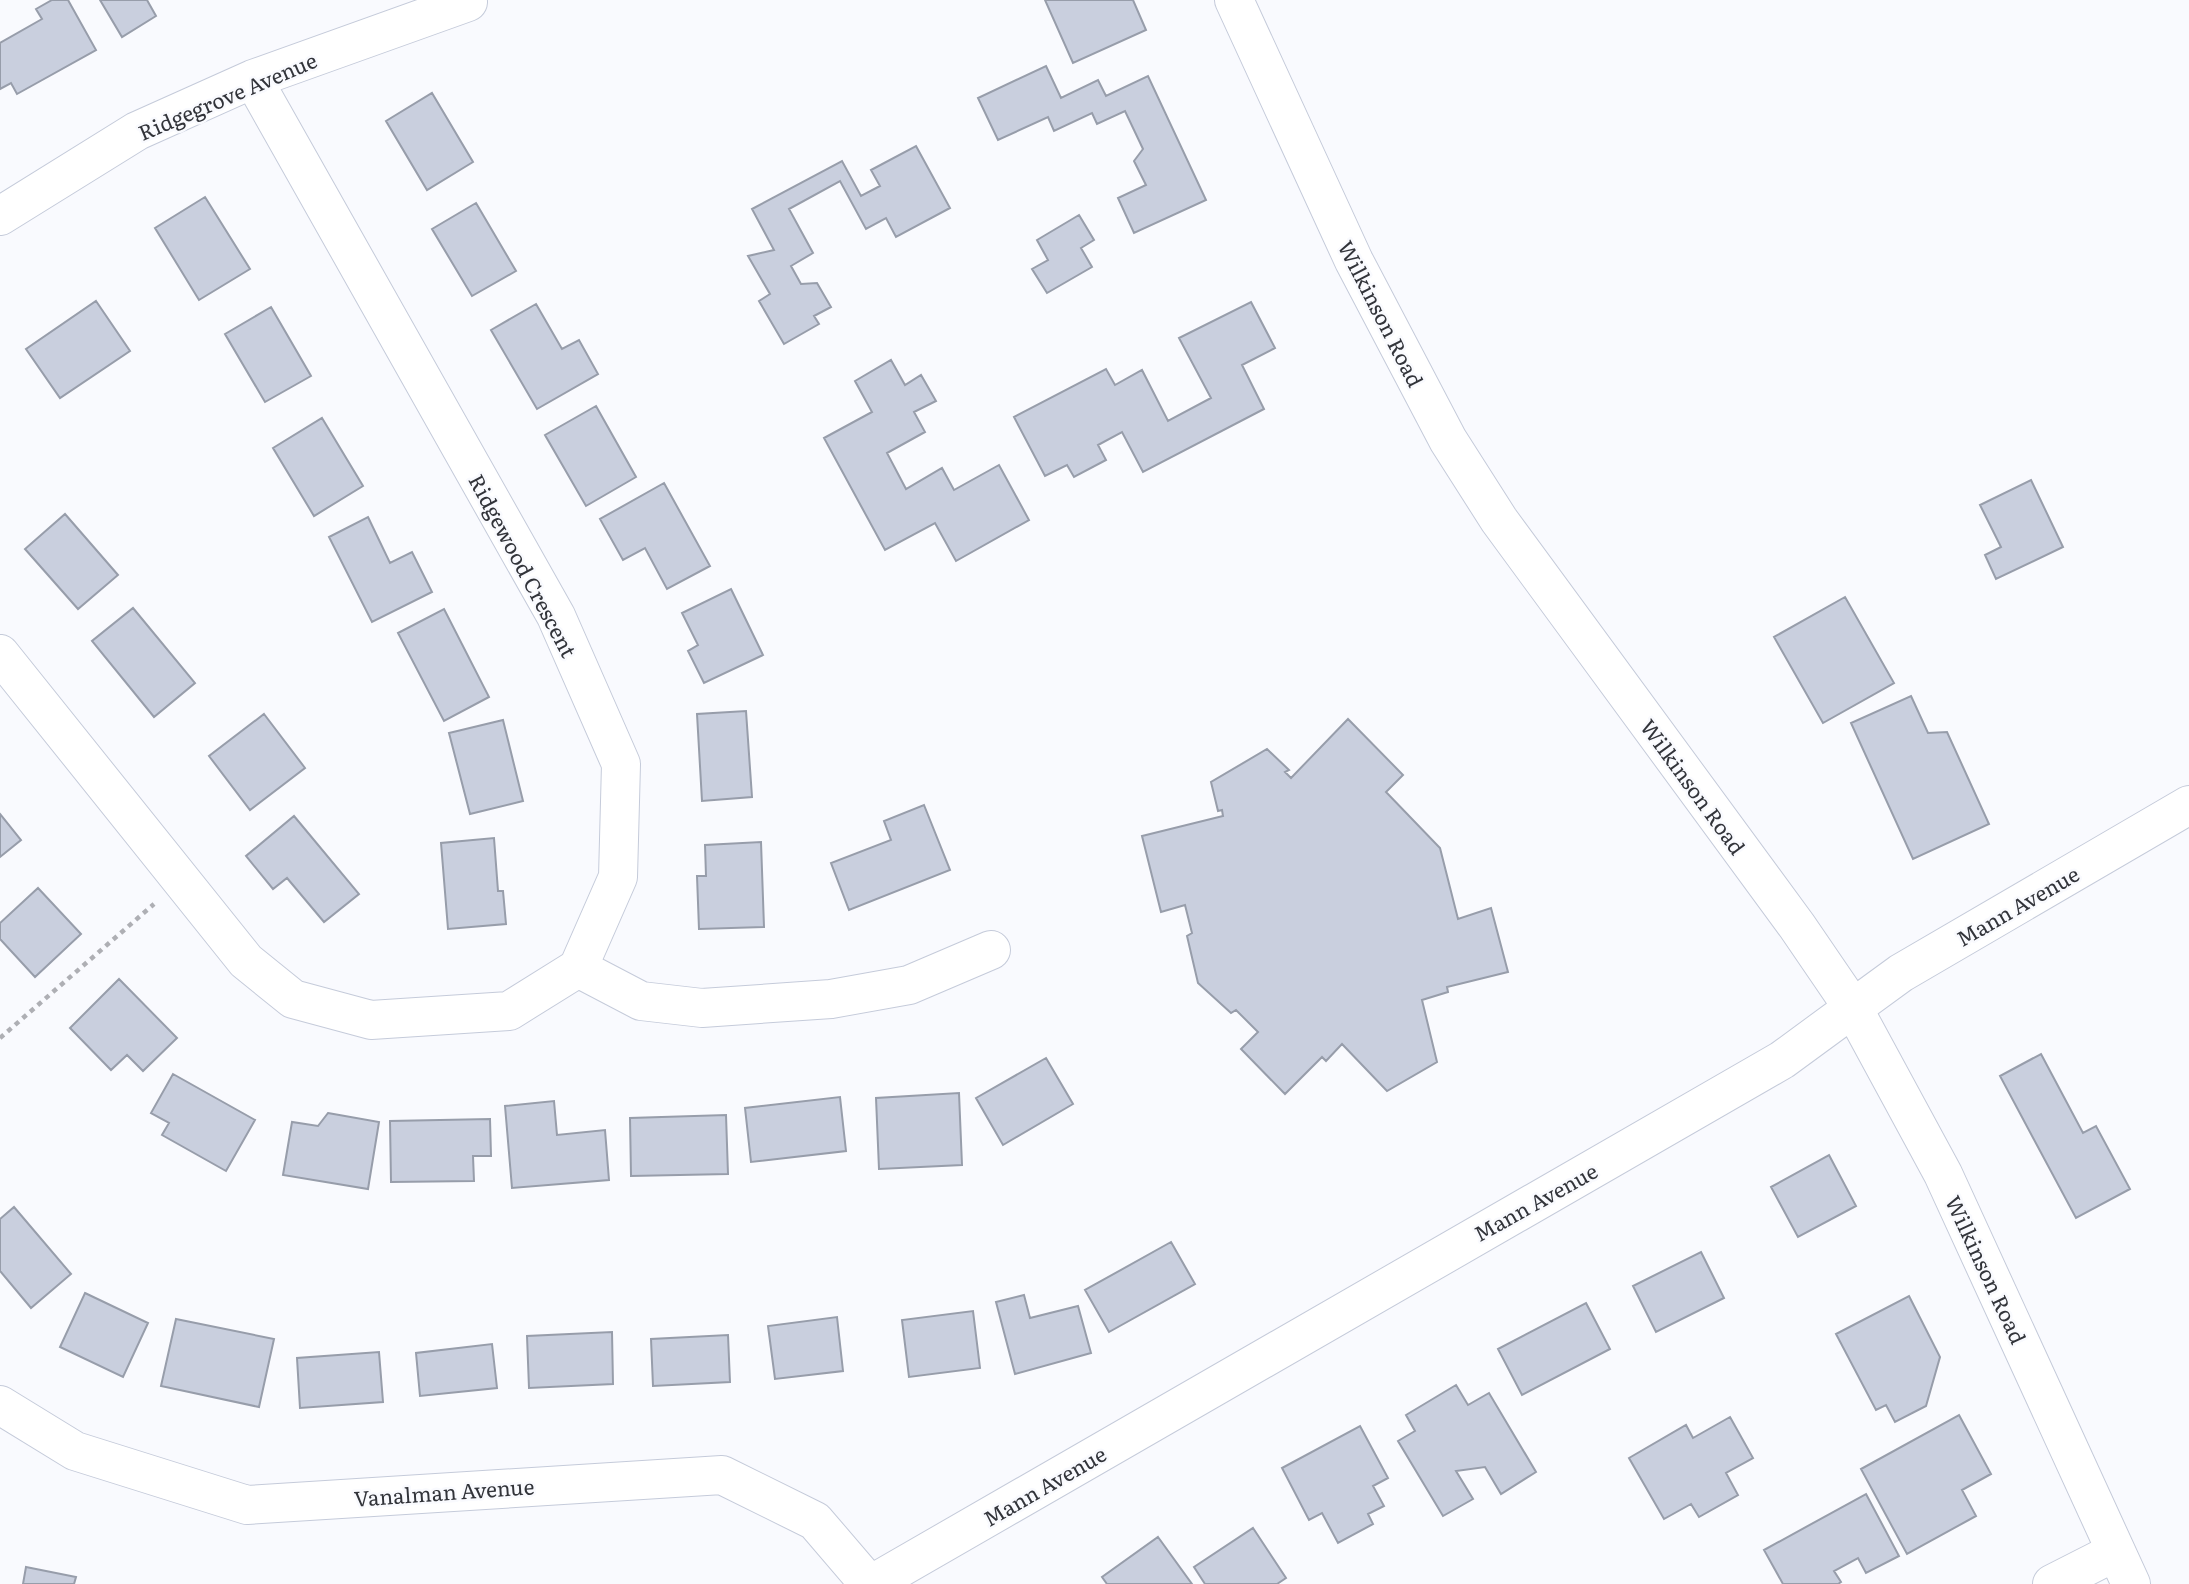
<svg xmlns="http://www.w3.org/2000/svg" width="2189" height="1584" viewBox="0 0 2189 1584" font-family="Literata,serif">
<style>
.building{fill:#c9cfde;stroke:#979daa;stroke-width:2}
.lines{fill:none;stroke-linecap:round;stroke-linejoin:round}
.minor-casing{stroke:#c5cbda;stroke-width:40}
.tertiary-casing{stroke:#c5cbda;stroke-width:40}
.secondary-casing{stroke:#c5cbda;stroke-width:40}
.path{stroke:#aeafb4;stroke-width:4.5;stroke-dasharray:5 5;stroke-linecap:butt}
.minor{stroke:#fff;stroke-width:38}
.tertiary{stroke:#fff;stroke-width:38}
.secondary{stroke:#fff;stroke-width:38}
.labels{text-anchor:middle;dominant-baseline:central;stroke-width:5;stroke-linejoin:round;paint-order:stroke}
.street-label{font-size:21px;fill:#32343a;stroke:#f9fafe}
</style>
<rect width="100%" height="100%" fill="#f9fafe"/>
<path class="building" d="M52 0H68L96 50 17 94 11 83 0 89V43L42 19 36 9Z
M100 0H147L156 16 122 37Z
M1045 0H1133L1146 30 1073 63Z
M1046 66 1061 98 1098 80 1106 96 1148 76 1206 200 1134 233 1118 198 1146 185 1134 161 1143 149 1125 111 1097 124 1092 113 1054 131 1048 117 998 140 978 98Z
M432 93 473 162 427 190 386 121Z
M916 146 950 208 896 237 886 218 866 229 840 181 789 209 813 253 791 266 801 284 817 283 831 307 814 316 819 324 784 344 759 301 770 294 748 256 774 250 752 209 842 161 861 196 880 186 871 170Z
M205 197 250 269 199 300 155 228Z
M476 203 516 271 472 296 432 229Z
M1079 215 1094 240 1081 248 1092 267 1047 293 1032 269 1048 260 1037 240Z
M96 301 130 351 60 398 26 349Z
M1251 302 1275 348 1242 365 1264 409 1143 472 1122 432 1098 445 1106 460 1074 477 1067 465 1045 476 1014 417 1106 369 1115 385 1142 370 1168 421 1211 398 1179 338Z
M536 304 562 349 579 340 598 374 537 409 491 330Z
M271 307 311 376 265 402 225 334Z
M891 360 905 385 921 375 936 401 914 412 925 432 887 453 906 489 942 468 954 490 999 465 1029 520 956 561 935 523 885 550 824 438 872 412 855 381Z
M596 406 636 477 586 506 545 435Z
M322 418 363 486 314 516 273 448Z
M2031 480 2063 547 1996 579 1985 555 2001 547 1980 505Z
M664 483 710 566 667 589 645 548 623 560 600 519Z
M65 514 118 575 78 609 25 549Z
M368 517 390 563 412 552 432 592 372 622 329 537Z
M731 589 763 655 704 683 688 651 698 645 682 613Z
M1845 597 1894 683 1823 723 1774 637Z
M133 608 195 683 154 717 92 641Z
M444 609 489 697 444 721 398 633Z
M1911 696 1928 733 1947 732 1989 824 1913 859 1851 723Z
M746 711 752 797 702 801 697 714Z
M264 714 305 768 250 810 209 756Z
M1348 719 1403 775 1386 792 1440 848 1458 919 1491 908 1508 972 1447 987 1448 992 1422 1000 1437 1062 1387 1091 1342 1044 1326 1061 1322 1057 1285 1094 1241 1049 1258 1032 1236 1010 1231 1013 1198 983 1187 936 1192 933 1185 905 1161 912 1142 836 1223 816 1222 810 1218 811 1211 782 1267 749 1289 770 1285 772 1291 778Z
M503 720 523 801 470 814 449 733Z
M924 805 950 870 849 910 831 863 891 840 884 821Z
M0 814 21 840 0 857Z
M294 816 359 894 324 922 287 878 273 889 246 856Z
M494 838 498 891H503L506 924 448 929 441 843Z
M761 842 764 927 699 929 697 876H706L705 845Z
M38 888 81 934 35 977 0 939V923Z
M119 979 177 1038 143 1071 127 1055 111 1070 70 1028Z
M2041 1054 2083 1133 2096 1126 2130 1189 2076 1218 2000 1076Z
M1046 1058 1073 1104 1003 1145 976 1098Z
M173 1074 255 1120 226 1171 162 1135 169 1123 151 1113Z
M959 1093 962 1165 879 1169 876 1098Z
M840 1097 846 1151 751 1162 745 1108Z
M554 1101 557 1135 605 1130 609 1180 512 1188 505 1106Z
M328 1113 379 1122 368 1189 283 1175 292 1122 318 1126Z
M726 1115 728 1174 631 1176 630 1118Z
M490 1119 491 1156H473L474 1181 391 1182 390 1121Z
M1829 1155 1856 1206 1798 1237 1771 1187Z
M14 1207 71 1274 31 1308 0 1271V1219Z
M1171 1242 1195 1284 1109 1332 1085 1290Z
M1701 1252 1724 1298 1656 1332 1633 1286Z
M85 1293 148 1323 123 1377 60 1347Z
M1024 1295 1030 1318 1078 1306 1091 1353 1015 1374 996 1302Z
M1909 1296 1940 1357 1926 1406 1895 1422 1886 1405 1876 1410 1836 1334Z
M1586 1303 1610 1349 1522 1395 1498 1349Z
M973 1311 980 1368 909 1377 902 1320Z
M837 1317 843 1371 775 1379 768 1326Z
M176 1319 274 1339 259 1407 161 1386Z
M612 1332 613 1384 529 1388 527 1336Z
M728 1335 730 1382 653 1386 651 1339Z
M492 1344 497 1388 420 1396 416 1353Z
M379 1352 383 1402 300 1408 297 1358Z
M1456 1385 1468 1405 1489 1393 1536 1472 1501 1494 1485 1467 1456 1471 1473 1499 1443 1516 1398 1441 1415 1431 1406 1415Z
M1959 1415 1991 1474 1962 1490 1976 1516 1907 1554 1861 1469Z
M1730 1417 1753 1458 1726 1473 1738 1495 1699 1517 1691 1504 1664 1519 1629 1458 1686 1425 1693 1438Z
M1360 1426 1388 1478 1373 1486 1384 1506 1368 1514 1373 1524 1338 1543 1322 1513 1309 1520 1282 1468Z
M1866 1494 1899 1556 1866 1573 1858 1558 1834 1571 1841 1582 1838 1584H1783L1764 1550Z
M1253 1528 1286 1578 1277 1584H1205L1194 1567Z
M1158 1537 1192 1584H1107L1102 1577Z
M26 1567 76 1577 74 1584H23Z"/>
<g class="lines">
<defs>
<path id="minor" d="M0 216 137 131 253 79 468 2
M0 654 246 961 293 999 371 1020 509 1011 578 968 618 877 621 764 556 616 253 79
M578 968 641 1001 702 1008 831 999 909 985 991 950
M1853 1008 1901 973 2189 805
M2052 1584 2115 1552"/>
<path id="tertiary" d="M0 1405 75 1451 247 1505 722 1475 815 1521 869 1584"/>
<path id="secondary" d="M1234 0 1354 261 1448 440 1499 520 1797 926 1853 1008 1943 1174 2131 1584
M872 1584 1782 1060 1853 1008"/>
</defs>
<use href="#minor" class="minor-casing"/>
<use href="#tertiary" class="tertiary-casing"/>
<use href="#secondary" class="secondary-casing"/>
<path class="path" d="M0 1038 154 904"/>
<use href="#minor" class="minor"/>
<use href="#tertiary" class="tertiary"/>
<use href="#secondary" class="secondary"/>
</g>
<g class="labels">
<g class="street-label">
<text transform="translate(227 95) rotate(-23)">Ridgegrove Avenue</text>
<text transform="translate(1382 313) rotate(63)">Wilkinson Road</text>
<text transform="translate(524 565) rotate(62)">Ridgewood Crescent</text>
<text transform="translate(1694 786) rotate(54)">Wilkinson Road</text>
<text transform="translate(2017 905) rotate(-30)">Mann Avenue</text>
<text transform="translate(1535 1201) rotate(-29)">Mann Avenue</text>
<text transform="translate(1987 1269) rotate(65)">Wilkinson Road</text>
<text transform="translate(1044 1485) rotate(-30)">Mann Avenue</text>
<text transform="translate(444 1491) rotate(-4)">Vanalman Avenue</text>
</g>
</g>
</svg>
